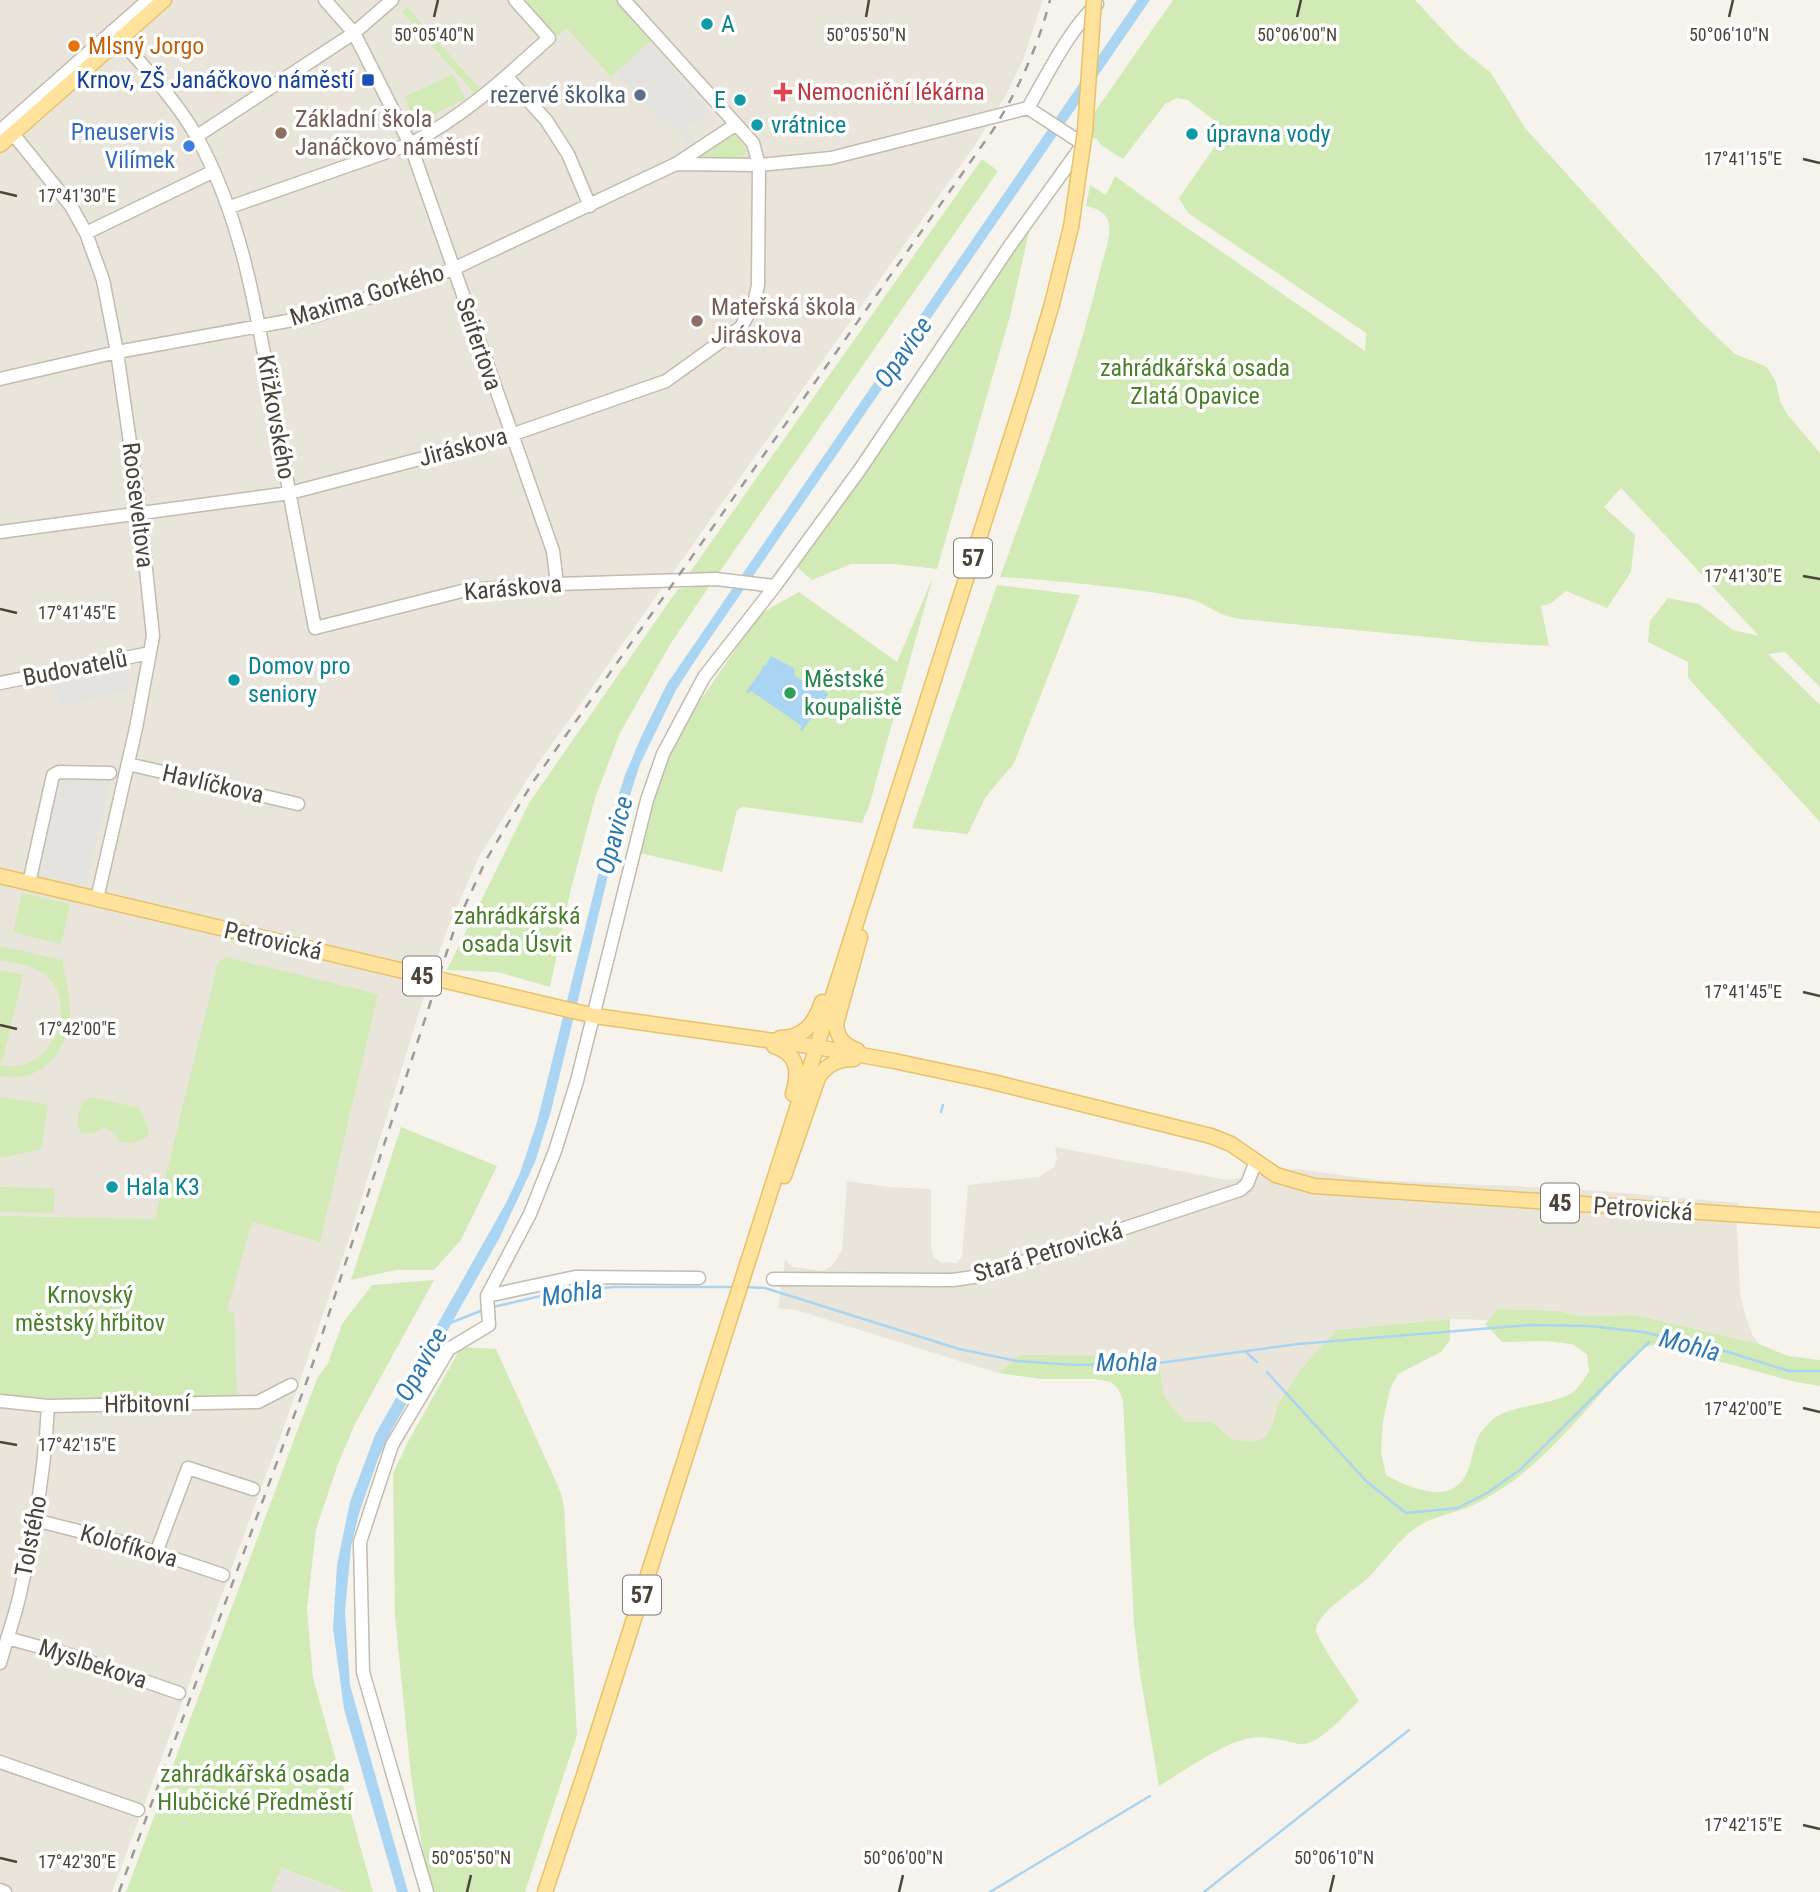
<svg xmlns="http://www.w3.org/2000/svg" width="1820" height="1892" viewBox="0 0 1820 1892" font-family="'Roboto Condensed',sans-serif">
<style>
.residential{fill:#eae5da}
.industrial{fill:#e6e2dd}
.green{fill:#d2eab5}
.parking{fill:#e5e3e0}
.water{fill:#a9d4f2}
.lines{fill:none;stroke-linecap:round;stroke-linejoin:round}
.stream{stroke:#a9d4f2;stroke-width:2.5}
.minor-casing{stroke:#c2bbae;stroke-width:15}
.major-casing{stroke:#e6c16a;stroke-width:17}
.minor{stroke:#fff;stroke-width:12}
.major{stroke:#ffe39c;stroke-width:14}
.rail{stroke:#9a9a9a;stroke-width:2.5;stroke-dasharray:9 9;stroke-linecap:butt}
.major-bridge-casing{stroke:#e6c16a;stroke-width:17;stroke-linecap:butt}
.major-bridge{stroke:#ffe39c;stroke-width:14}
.ticks{fill:none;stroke:#4b4439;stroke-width:2.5}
.culture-dot{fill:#0f9aa8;stroke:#fff;stroke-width:2.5}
.food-dot{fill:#e8710a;stroke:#fff;stroke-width:2.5}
.transit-dot{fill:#1a4fb4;stroke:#fff;stroke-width:2.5}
.health-dot{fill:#e0444e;stroke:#fff;stroke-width:2.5}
.service-dot{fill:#5c6f8a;stroke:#fff;stroke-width:2.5}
.education-dot{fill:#8d6e63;stroke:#fff;stroke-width:2.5}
.shop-dot{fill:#3f7fe0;stroke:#fff;stroke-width:2.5}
.leisure-dot{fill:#2e9e5b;stroke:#fff;stroke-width:2.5}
.labels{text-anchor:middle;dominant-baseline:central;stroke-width:7;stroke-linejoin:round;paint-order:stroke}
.shield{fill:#fff;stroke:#817c74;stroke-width:2}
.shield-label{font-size:23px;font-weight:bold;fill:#4b4439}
.culture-label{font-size:24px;fill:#0d838f;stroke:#fff;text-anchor:start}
.food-label{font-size:24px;fill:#c56008;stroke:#fff;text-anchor:start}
.transit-label{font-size:24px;fill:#164399;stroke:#fff;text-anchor:end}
.health-label{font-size:24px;fill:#be3a42;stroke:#fff;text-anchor:start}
.service-label{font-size:24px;fill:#4e5e75;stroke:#fff;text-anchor:end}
.education-label{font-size:24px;fill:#785e54;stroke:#fff;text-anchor:start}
.shop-label{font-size:24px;fill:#366cbe;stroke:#fff;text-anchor:end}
.street-label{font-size:24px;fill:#4b4439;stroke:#fff}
.park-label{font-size:24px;fill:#4a7f2a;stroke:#fff}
.leisure-label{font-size:24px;fill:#27864d;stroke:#fff;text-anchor:start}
.water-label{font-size:26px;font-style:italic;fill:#2e7ab2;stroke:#fff}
.ticks-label{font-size:18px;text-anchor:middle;fill:#4b4439;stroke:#fff;stroke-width:7;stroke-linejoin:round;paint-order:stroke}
</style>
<rect width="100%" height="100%" fill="#f6f3ec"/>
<path class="residential" d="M0 0H1043L1023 60 1006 95 975 145 528 778 479 857 449 925 430 977 348 1242 285 1424 112 1892H0Z
M1055 1147 1227 1180 1298 1169 1376 1180 1575 1189 1739 1203 1737 1226 1740 1293 1746 1318 1753 1336 1759 1344 1635 1315 1580 1316 1558 1311 1497 1309 1488 1320 1450 1319 1336 1330 1300 1370 1278 1404 1272 1425 1266 1436 1254 1442 1232 1439 1212 1422H1186L1170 1408 1161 1388 1159 1363 1021 1355 998 1373 796 1310 778 1308 785 1260 793 1267 822 1271 832 1266 842 1250 847 1181 889 1187 931 1189V1247L934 1257 940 1262 957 1263 962 1256 968 1185 1039 1177 1054 1167 1057 1159Z"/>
<path class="industrial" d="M280 1868 346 1892H272Z"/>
<path class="green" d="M521 0H618L653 39 611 77 567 28 555 38Z
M1173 0H1415L1459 47 1491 73 1525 128 1701 322 1735 354 1767 367 1776 382 1780 401 1787 414 1820 453V687L1785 652 1768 654 1820 705V822L1688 678V662L1648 642 1650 621 1668 598 1699 604 1733 630 1759 636 1621 488 1604 507 1635 535 1631 572 1607 608 1566 591 1550 604 1541 606 1549 646 1480 642 1240 619C1217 616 1204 601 1185 598 1124 587 1061 581 1000 577 1037 475 1076 372 1101 267 1104 254 1113 233 1108 220 1104 211 1095 208 1086 206L1090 185 1106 195 1115 176 1170 216 1365 351 1366 333 1188 213 1179 198 1220 139 1221 129 1215 121 1188 100 1177 98 1165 104 1123 159 1101 145 1097 139 1080 133Z
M407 7 479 88 474 93 402 12Z
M453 74 465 99 416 123 404 97Z
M735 135 747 149 742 159H695L728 136Z
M982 159 998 171 718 574 688 575Z
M1031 223 1010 316 937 569 894 564H851L812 580 795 565Z
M933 577 869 806 862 823 743 807 737 810 722 872 640 853 656 782 688 718 760 614 799 592 897 662Z
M710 585 671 643 620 733 595 798 570 893 550 987 498 972 447 970 529 803 678 589Z
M997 585 1080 595 1014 763 985 798 968 834 912 828Z
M22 893 70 904 61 944 13 932Z
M0 946 62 960C65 977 70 994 70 1010 70 1049 42 1085 0 1076V1065C51 1077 80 1006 47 976 35 965 15 963 0 960Z
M225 957 378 994 320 1242 252 1222 227 1311 234 1312 237 1396 34 1399 0 1395V1216L155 1219 218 963Z
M0 970 23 975 2 1063 0 1062Z
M0 1096 48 1105 41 1149 0 1158Z
M92 1097 139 1108 149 1129 147 1138 132 1143 119 1142 115 1133 103 1127 95 1133 83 1134C73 1127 80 1112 82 1102Z
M401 1127 497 1166 461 1240 434 1270H396L351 1280Z
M0 1187 55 1188 54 1213 0 1212Z
M434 1280 355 1424 338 1464 316 1529 307 1609 313 1678 373 1892H346L281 1868 272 1892H126L298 1429 317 1379 328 1363 342 1324 372 1285Z
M1497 1309 1558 1311 1580 1316 1635 1315 1759 1344 1788 1356 1820 1360V1386L1796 1382 1655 1344 1643 1348C1599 1392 1563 1443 1513 1481 1500 1490 1486 1499 1471 1506 1453 1514 1434 1516 1417 1527 1398 1540 1385 1561 1369 1577 1356 1589 1318 1612 1316 1629 1315 1638 1352 1688 1359 1701 1345 1714 1318 1747 1299 1744 1285 1741 1264 1735 1250 1738 1220 1744 1186 1770 1159 1786L1140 1674 1134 1624 1123 1400 1118 1389 1111 1382 1094 1379H1042L998 1373 1021 1355 1157 1356C1165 1391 1157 1395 1186 1422H1212L1232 1439 1254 1442 1266 1436 1272 1425 1278 1404 1300 1370 1336 1330 1450 1319V1340L1441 1352 1398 1374 1390 1389 1383 1421 1381 1452 1386 1475C1401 1484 1435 1498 1452 1489 1472 1478 1470 1455 1478 1437 1480 1432 1487 1425 1491 1421 1507 1405 1550 1406 1572 1393 1579 1388 1584 1378 1589 1372L1587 1354 1572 1344 1546 1341 1502 1342 1485 1324Z
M461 1347 496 1349 561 1493 564 1507 577 1735 525 1892H432L425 1864 411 1776 395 1616 393 1473 409 1440Z"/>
<path class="parking" d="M649 43 709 112 693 126 689 122 687 123 686 129 697 140 687 146 685 139 664 117 659 121 616 73Z
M127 661 130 691 59 706 52 675Z
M56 780H110L86 886 34 874Z"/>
<path class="water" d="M1137 0H1150L702 650 676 690 640 764 620 826 551 1111 535 1162 500 1237 391 1431 378 1459 359 1513 351 1547 345 1611 350 1685 408 1892H397L344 1709 333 1628 337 1565 350 1502 375 1435 506 1203 520 1173 537 1122 616 803 625 775 642 735 667 684Z
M771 656 794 668 795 676 803 681 808 678 828 694 821 704 823 706 822 708 814 706 812 710 816 712 802 731 800 730 802 726 751 691 748 694 746 692 763 668 761 666H765Z"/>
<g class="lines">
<path class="stream" d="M941 1112 943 1105
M746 1287 765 1288 959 1349 1017 1361 1075 1365 1159 1363 1298 1344 1530 1325 1589 1326 1643 1332 1728 1352 1789 1371H1820
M493 1307 563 1291 615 1287H733
M450 1323 483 1310
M1247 1353 1257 1362
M1267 1372 1366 1481 1406 1513 1458 1508 1487 1493 1520 1470 1649 1342
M990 1892 1150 1796
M1204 1892 1409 1730"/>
<defs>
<path id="minor" d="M325 0 354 33 410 144 553 551 557 584
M112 31C142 65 176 99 198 139 242 220 256 309 272 398 286 475 300 551 315 628L466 590 557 584 716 579 775 586
M507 77 546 120 568 154 590 206
M1028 108C1046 77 1070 28 1097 4
M0 129 18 140 71 206 86 233 103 280 117 352 140 512 153 636 136 728 97 899
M1 130 148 0
M197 136 354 33 392 0
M676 164 759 165 831 158 1028 108
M230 207 410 144C463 117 505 78 549 38L515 0
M86 233 214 171
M0 379 117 352 315 316 453 269 676 164 735 125
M0 532 290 493 511 435 666 381 741 327 754 304 758 285 759 165 753 143 624 0
M0 683 150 653
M128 764 298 804
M29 883 53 775 59 772 110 773
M773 1279 953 1280 980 1276 1240 1190 1247 1184 1256 1161
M487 1296 575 1277 699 1278
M0 1401 48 1406 258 1402 291 1385
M35 1520 137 1546 223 1575
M156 1553 188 1468 253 1489
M7 1638 73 1656 179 1693
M0 1663C7 1638 16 1614 21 1589 35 1529 45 1468 48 1406
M0 1762 138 1810
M0 1890 5 1892
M427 1892 363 1672 360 1542 392 1445 449 1349 489 1325 487 1296 530 1214 555 1151 577 1081 647 800 663 754 704 677 775 586 861 468 1009 247 1083 144 1028 108"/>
<path id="major" d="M0 145 164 0
M0 876 595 1016 817 1047 894 1061 993 1082 1211 1136 1231 1144 1276 1175 1314 1186 1820 1220
M780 1038C804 1038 815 1023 822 1002
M774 1046C799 1054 799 1072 793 1094
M857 1050C844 1046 837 1038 836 1024L860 937
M784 1176 818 1078C827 1064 838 1059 854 1059
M545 1892 586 1769 1027 388 1052 304 1071 227"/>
</defs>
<use href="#minor" class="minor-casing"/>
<use href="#major" class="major-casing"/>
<use href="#minor" class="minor"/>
<use href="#major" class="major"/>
<path class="rail" d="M119 1892 309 1375 455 927 486 860 533 782 993 130C1019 88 1038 47 1050 0"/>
<defs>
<path id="major-bridge" d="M1071 227 1085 131 1094 0"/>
</defs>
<use href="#major-bridge" class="major-bridge-casing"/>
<use href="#major-bridge" class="major-bridge"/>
</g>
<path class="ticks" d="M434 17 438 0M866 17 869 0M1297 17 1301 0M1729 17 1733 0M1803 159 1820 163M0 192 17 196M1803 576 1820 579M0 609 17 613M1803 992 1820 996M0 1025 17 1029M1803 1408 1820 1412M0 1442 17 1445M1803 1825 1820 1829M0 1858 17 1862M467 1892 471 1875M899 1892 903 1875M1330 1892 1334 1875"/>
<g class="culture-dot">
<circle cx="707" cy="24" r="7"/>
<circle cx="740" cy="100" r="7"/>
<circle cx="757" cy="125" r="7"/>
<circle cx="1192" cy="134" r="7"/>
<circle cx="234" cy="680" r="7"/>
<circle cx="112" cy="1187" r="7"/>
</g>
<circle class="food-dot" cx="74" cy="46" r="7"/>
<rect class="transit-dot" x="361" y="73" width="14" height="14" rx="3.5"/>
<path class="health-dot" d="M779.5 81.5h7v7h7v7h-7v7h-7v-7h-7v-7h7z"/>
<circle class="service-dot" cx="640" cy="95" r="7"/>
<g class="education-dot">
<circle cx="281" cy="133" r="7"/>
<circle cx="697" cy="321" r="7"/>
</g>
<circle class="shop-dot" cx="189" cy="146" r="7"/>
<circle class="leisure-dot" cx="790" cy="693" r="7"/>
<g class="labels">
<g class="shield">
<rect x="954" y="538.5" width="38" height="39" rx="5"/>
<rect x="403" y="956.5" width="38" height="39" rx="5"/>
<rect x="1541" y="1183.5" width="38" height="39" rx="5"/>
<rect x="623" y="1575.5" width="38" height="39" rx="5"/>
</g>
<g class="shield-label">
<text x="973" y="558">57</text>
<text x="422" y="976">45</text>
<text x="1560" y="1203">45</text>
<text x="642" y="1595">57</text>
</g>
<g class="culture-label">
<text x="721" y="24">A</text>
<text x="726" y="100" text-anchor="end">E</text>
<text x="771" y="125">vrátnice</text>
<text x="1206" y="134">úpravna vody</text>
<text x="248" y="666">Domov pro<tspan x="248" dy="28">seniory</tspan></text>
<text x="126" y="1187">Hala K3</text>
</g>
<g class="food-label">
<text x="88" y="46">Mlsný Jorgo</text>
</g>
<g class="transit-label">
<text x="354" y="80">Krnov, ZŠ Janáčkovo náměstí</text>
</g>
<g class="health-label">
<text x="797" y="92">Nemocniční lékárna</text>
</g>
<g class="service-label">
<text x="626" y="95">rezervé školka</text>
</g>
<g class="education-label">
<text x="295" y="119">Základní škola<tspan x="295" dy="28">Janáčkovo náměstí</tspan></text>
<text x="711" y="307">Mateřská škola<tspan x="711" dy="28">Jiráskova</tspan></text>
</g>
<g class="shop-label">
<text x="175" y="132">Pneuservis<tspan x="175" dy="28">Vilímek</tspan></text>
</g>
<g class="street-label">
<text transform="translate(367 295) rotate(-17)">Maxima Gorkého</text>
<text transform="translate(479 344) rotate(71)">Seifertova</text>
<text transform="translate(276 417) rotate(80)">Křižkovského</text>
<text transform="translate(463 447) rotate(-15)">Jiráskova</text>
<text transform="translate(138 505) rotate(83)">Rooseveltova</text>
<text transform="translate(513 588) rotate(-5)">Karáskova</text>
<text transform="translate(75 668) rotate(-11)">Budovatelů</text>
<text transform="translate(213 784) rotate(13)">Havlíčkova</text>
<text transform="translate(273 941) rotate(13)">Petrovická</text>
<text transform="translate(1643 1209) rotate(4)">Petrovická</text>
<text transform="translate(1048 1252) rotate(-17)">Stará Petrovická</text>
<text transform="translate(147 1404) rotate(-1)">Hřbitovní</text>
<text transform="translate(31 1536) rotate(-79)">Tolstého</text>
<text transform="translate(129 1546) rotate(16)">Kolofíkova</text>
<text transform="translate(93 1664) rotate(18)">Myslbekova</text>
</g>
<g class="park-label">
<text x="1195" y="368">zahrádkářská osada<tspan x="1195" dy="28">Zlatá Opavice</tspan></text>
<text x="517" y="916">zahrádkářská<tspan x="517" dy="28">osada Úsvit</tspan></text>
<text x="90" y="1295">Krnovský<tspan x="90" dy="28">městský hřbitov</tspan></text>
<text x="255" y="1774">zahrádkářská osada<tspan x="255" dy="28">Hlubčické Předměstí</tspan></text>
</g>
<g class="leisure-label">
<text x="804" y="679">Městské<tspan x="804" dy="28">koupaliště</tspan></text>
</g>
<g class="water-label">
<text transform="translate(903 352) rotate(-55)">Opavice</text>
<text transform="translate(614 835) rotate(-75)">Opavice</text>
<text transform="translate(572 1293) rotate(-8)">Mohla</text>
<text transform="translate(1690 1345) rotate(15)">Mohla</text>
<text x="1127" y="1362">Mohla</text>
<text transform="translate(421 1364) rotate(-61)">Opavice</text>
</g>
</g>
<g class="ticks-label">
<text x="434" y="41">50°05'40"N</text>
<text x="866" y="41">50°05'50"N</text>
<text x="1297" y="41">50°06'00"N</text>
<text x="1729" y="41">50°06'10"N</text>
<text x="1743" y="165">17°41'15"E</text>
<text x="77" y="202">17°41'30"E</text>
<text x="1743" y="582">17°41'30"E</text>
<text x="77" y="619">17°41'45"E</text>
<text x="1743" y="998">17°41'45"E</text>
<text x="77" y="1035">17°42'00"E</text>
<text x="1743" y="1415">17°42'00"E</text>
<text x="77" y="1451">17°42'15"E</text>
<text x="1743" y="1831">17°42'15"E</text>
<text x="471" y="1864">50°05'50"N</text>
<text x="903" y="1864">50°06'00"N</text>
<text x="1334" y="1864">50°06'10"N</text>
<text x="77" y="1868">17°42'30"E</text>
</g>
</svg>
